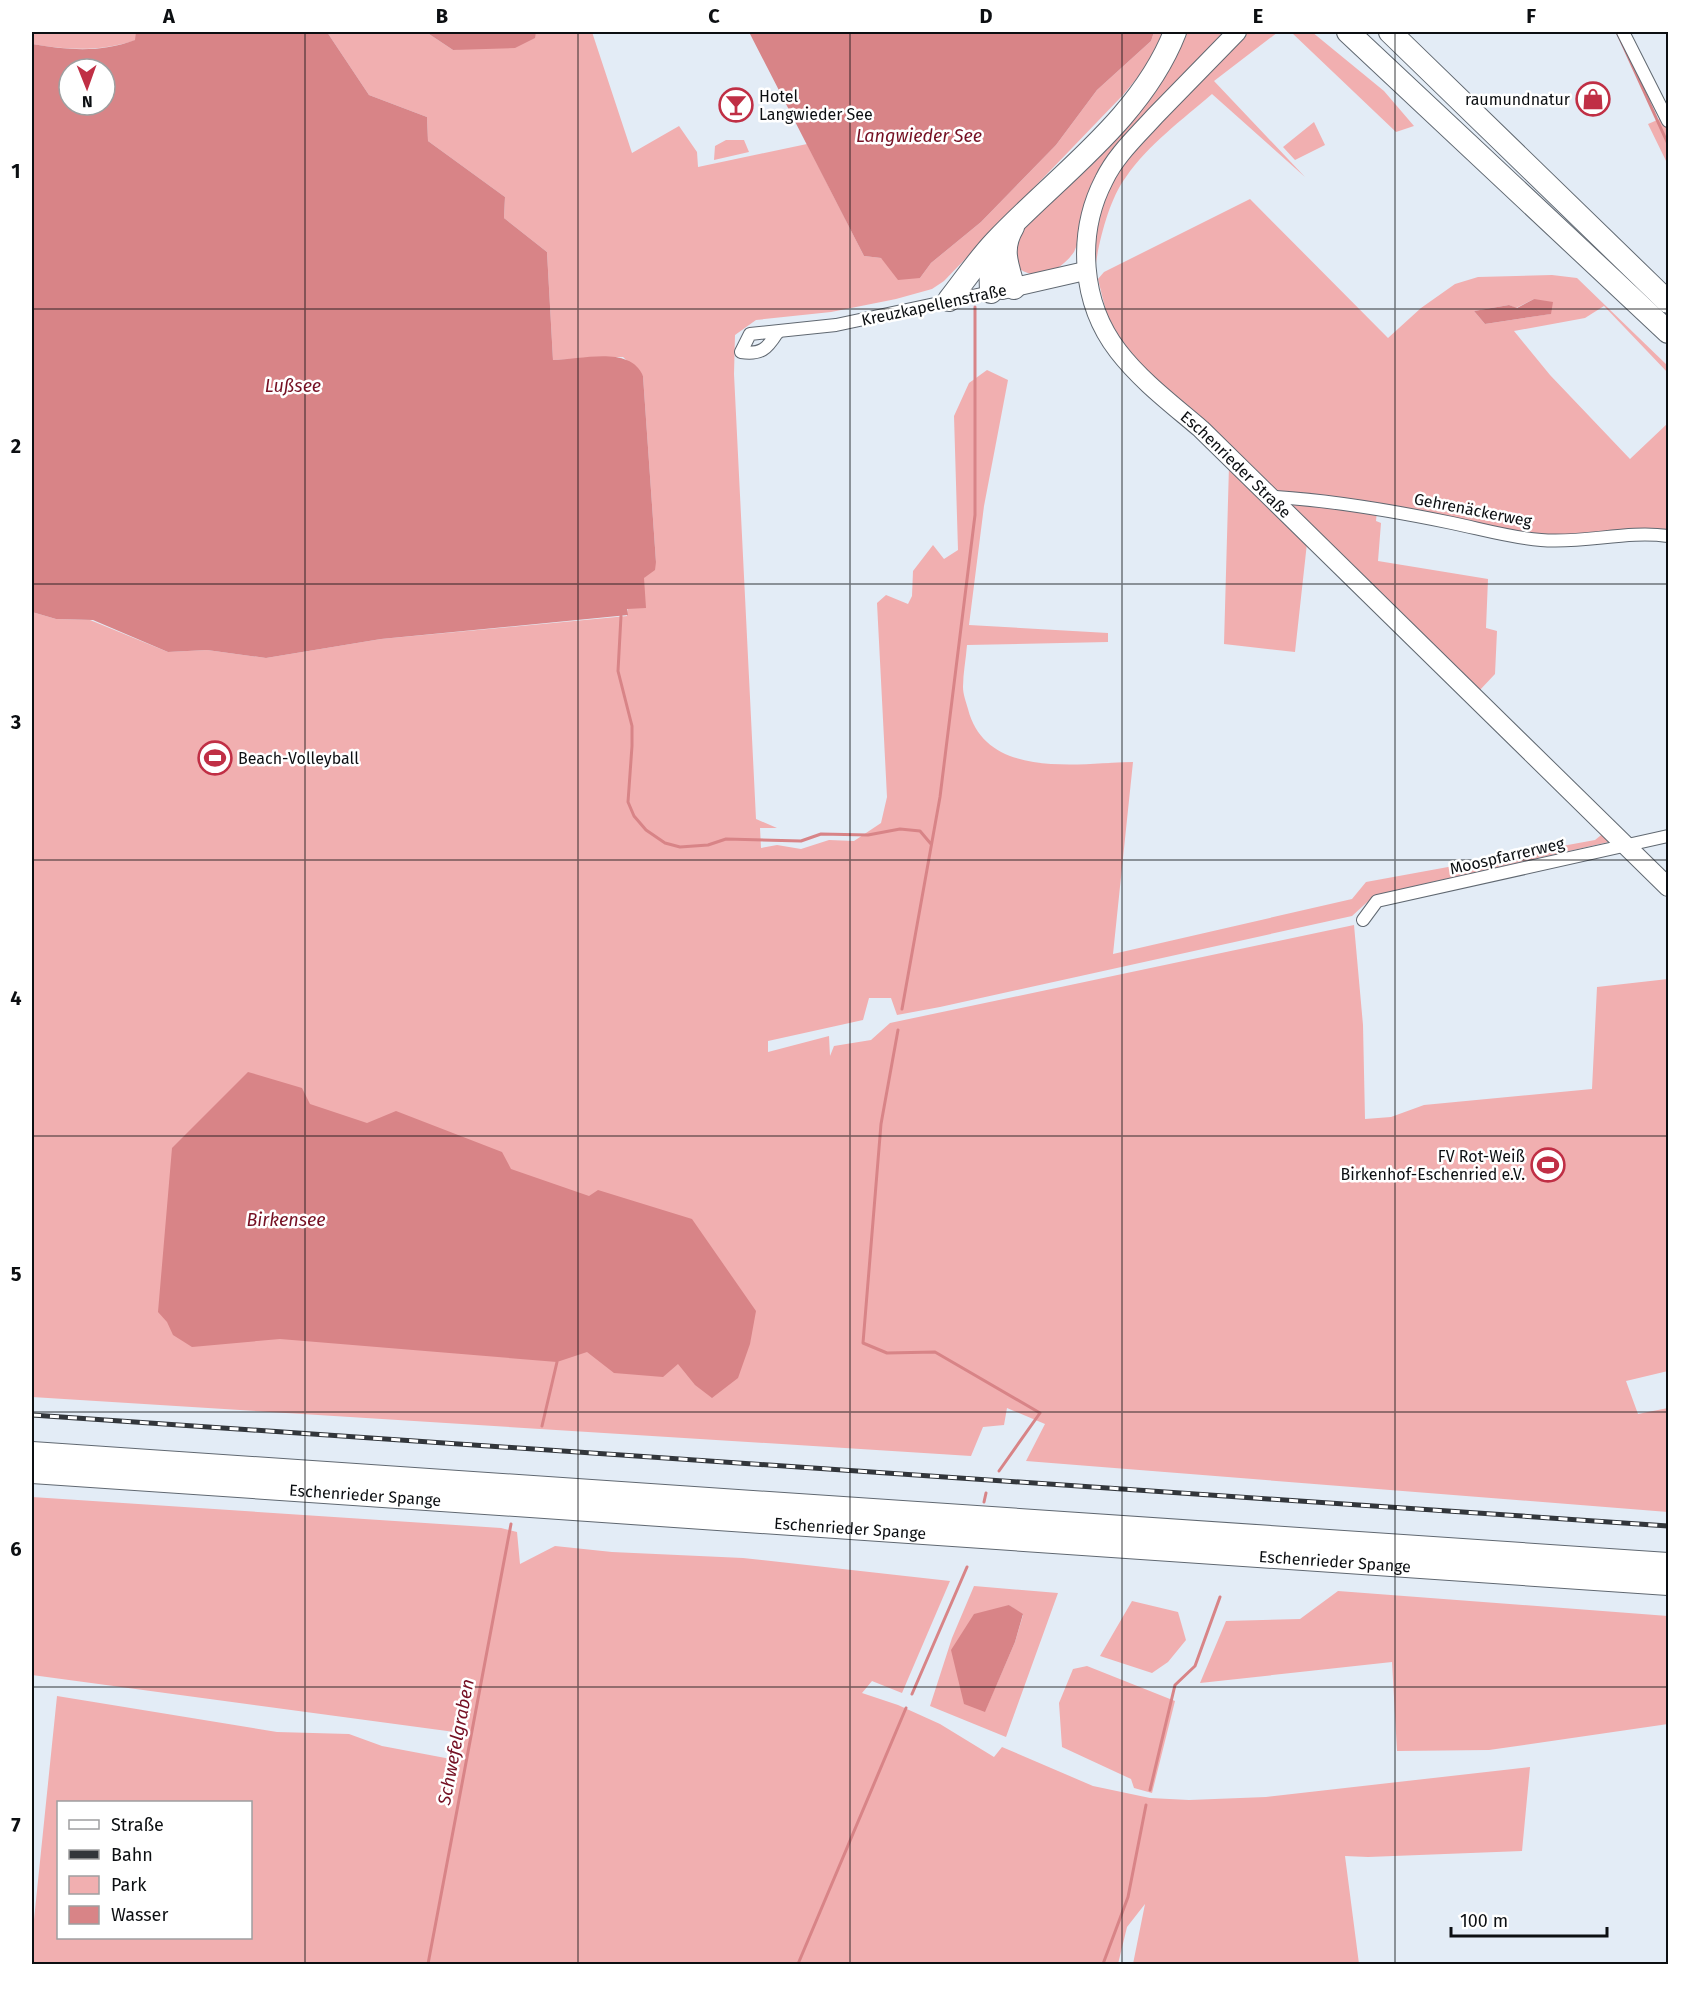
<svg xmlns="http://www.w3.org/2000/svg" width="1700" height="1996" viewBox="0 0 1700 1996" font-family="'Fira Sans',sans-serif">
<style>
.green{fill:#f1afb0;fill-rule:evenodd}
.water{fill:#d88487;fill-rule:evenodd}
.lines{fill:none;stroke-linecap:round;stroke-linejoin:round}
.stream{stroke:#d88487;stroke-width:3}
.street-casing{stroke:#606871;stroke-width:14}
.secondary-casing{stroke:#606871;stroke-width:20}
.highway-casing{stroke:#606871;stroke-width:24}
.street{stroke:#fff;stroke-width:12}
.secondary{stroke:#fff;stroke-width:18}
.highway{stroke:#fff;stroke-width:22}
.rail-casing{stroke:#32363b;stroke-width:5}
.rail{stroke:#fff;stroke-width:3;stroke-dasharray:9;stroke-linecap:butt}
.grid{fill:none;stroke:#0c0f12;stroke-width:1.5;stroke-opacity:0.55}
.labels{text-anchor:middle;dominant-baseline:central;stroke-width:5;stroke-linejoin:round;paint-order:stroke}
.poi-label{font-size:16px;fill:#0c0f12;stroke:#fff;text-anchor:start}
.street-label{font-size:16px;fill:#0c0f12;stroke:#fff}
.water-label{font-size:18px;font-style:italic;fill:#751023;stroke:#fff}
.neatline{fill:none;stroke:#0c0f12;stroke-width:2}
.grid-label{font-size:20px;text-anchor:middle;font-weight:bold;fill:#0c0f12}
</style>
<rect width="100%" height="100%" fill="#e3ecf6"/>
<path class="green" d="M32 32H136V40C101 52 67 50 32 44Z
M327 32H426L453 50 534 38 536 32H592L632 153 679 126 697 152 698 167 807 144 864 256 881 258 920 278 931 263 981 222 1056 145 1097 90 1151 41 1154 32H1175L1123 95 944 281 932 289 896 299 831 312 756 320 735 335 734 374 756 819 777 828H760L761 848 777 845 801 849 829 840 854 841 881 823 887 797 877 603 886 595 908 604 912 596 913 571 933 545 944 559 958 550 954 416 969 383 987 370 1008 380 984 506 969 625 1108 633V642L967 645C966 659 963 673 963 687 963 694 966 702 968 709 986 780 1078 763 1133 762L1113 954 1352 899 1366 882 1595 840 1605 832 1613 841 1375 895 1352 916 940 1007 897 1015 891 998H869L863 1020 768 1041V1052L829 1036 830 1056 834 1046 871 1040 890 1023 1354 925 1363 1025 1365 1119 1391 1117 1424 1105 1592 1089 1597 987 1668 979V1371L1626 1381 1638 1414 1668 1408V1512L1026 1461 1045 1424 1007 1408 1004 1425 983 1427 971 1456 32 1397V612L56 619 90 620 168 652 207 650 266 658 381 639 627 616C627 597 645 576 656 562L643 376 623 357 553 360 547 252 504 218 505 197 428 141 427 117 369 95Z
M1183 32H1231L1117 150 1074 252C1059 273 1034 284 1014 264L1016 229Z
M1247 32H1278L1214 81 1305 177 1212 94C1183 119 1148 145 1126 177 1110 198 1100 237 1096 263L1091 256 1097 208 1127 153Z
M1291 32H1312L1384 91 1414 126 1396 132Z
M1662 118 1668 129V165L1648 124Z
M1314 122 1325 145 1295 160 1283 147Z
M726 140H744L749 152 714 160 715 146Z
M1250 199 1388 338 1421 308 1455 284 1478 277 1552 275 1577 278 1668 366V373L1604 306 1585 318 1514 331 1550 375 1630 459 1668 423V534L1557 538 1278 493 1134 360 1108 320 1098 279 1104 272ZM1534 299 1550 314 1485 324 1474 311 1509 305 1516 308Z
M1229 466 1307 543 1295 652 1224 644Z
M1284 503 1377 511 1376 521 1381 523 1378 561 1488 579 1486 628 1497 631 1495 674 1479 691Z
M32 1497 501 1528 517 1532 520 1564 555 1546 612 1552 743 1558 950 1581 902 1693 872 1681 862 1693 898 1705 940 1724 994 1757 1002 1747 1093 1786 1150 1798 1189 1800 1266 1797 1530 1767 1522 1851 1368 1857 1345 1856 1359 1964H1133L1145 1904 1127 1927 1118 1964H32V1939L57 1696 277 1732 349 1734 382 1746 456 1760 462 1733 32 1675ZM250 1802V1938H58V1802Z
M974 1586 1058 1593 1006 1737 930 1706 952 1638ZM1009 1605 1023 1615 1015 1642 985 1711Z
M1338 1591 1668 1616V1724L1489 1750 1397 1751 1392 1662 1200 1683 1226 1621 1300 1619Z
M1132 1601 1178 1612 1186 1640 1168 1662 1152 1673 1100 1656Z
M1087 1666 1175 1701 1152 1793 1134 1788 1131 1779 1062 1747 1059 1703 1073 1669Z"/>
<path class="water" d="M136 32H327L369 95 427 117 428 141 505 197 504 218 547 252 553 360C581 360 630 345 643 376L656 562 655 570 644 578 646 608 627 609 628 615 381 639 266 658 207 650 168 652 93 620 56 619 32 612V44C67 50 101 53 135 40ZM69 69H105V105H69Z
M426 32H536L535 38 515 48 453 50Z
M749 32H1154L1151 41 1097 90 1056 145 981 222 931 263 920 278 898 280 881 258 864 256Z
M1534 299 1553 302 1551 314 1485 324 1474 311 1509 305 1517 308Z
M248 1072 302 1088 310 1104 367 1123 396 1111 502 1152 511 1169 589 1196 598 1190 692 1219 756 1311 750 1344 738 1378 712 1398 695 1385 678 1364 663 1377 614 1373 587 1352 557 1362 280 1339 192 1347 173 1335 167 1322 158 1312 172 1148Z
M1009 1605 1023 1614 1015 1642 985 1712 964 1704 951 1650 974 1614Z"/>
<g class="lines">
<path class="stream" d="M1617 32 1668 144
M621 616 618 671 632 726V746L628 802 634 816 646 830 665 843 680 847 708 845 726 839 801 841 821 834 868 835 900 829 920 831 931 844
M902 1009 940 797 975 515V307
M898 1030 881 1124 863 1343 887 1353 935 1352 1040 1413 999 1471
M542 1426 557 1362
M984 1502 986 1493
M912 1694 967 1567
M1150 1790 1175 1685 1195 1666 1220 1597
M428 1964 511 1524
M798 1964 906 1708
M1103 1964 1128 1897 1146 1805"/>
<defs>
<path id="street" d="M1623 32 1668 121
M781 331 777 333C767 349 761 355 741 352L750 334 836 325 991 292
M1272 500 1276 497C1336 501 1394 511 1452 523 1481 529 1512 538 1541 540 1584 544 1626 530 1668 536
M1363 920 1377 901 1668 836"/>
<g id="secondary">
<path id="s1" d="M1237 32C1210 60 1182 88 1155 116 1137 136 1116 155 1104 180 1076 234 1081 303 1118 351 1141 381 1173 405 1201 429L1668 887"/>
<path d="M1002 290 1085 271"/>
</g>
<g id="highway">
<path d="M1348 32 1668 332"/>
<path d="M1390 32 1668 302"/>
<path d="M1013 227C1000 249 1007 264 1014 288"/>
<path d="M991 292 990 257 994 244"/>
<path d="M949 300C964 281 978 260 995 242 1057 176 1141 119 1175 32"/>
<path d="M32 1453 1668 1564"/>
<path id="s2" d="M32 1472 1668 1584"/>
</g>
</defs>
<use href="#street" class="street-casing"/>
<use href="#secondary" class="secondary-casing"/>
<use href="#highway" class="highway-casing"/>
<use href="#street" class="street"/>
<use href="#secondary" class="secondary"/>
<use href="#highway" class="highway"/>
<defs>
<path id="rail" d="M32 1415 1668 1526"/>
</defs>
<use href="#rail" class="rail-casing"/>
<use href="#rail" class="rail"/>
</g>
<path class="grid" d="M305 32V1964M578 32V1964M850 32V1964M1122 32V1964M1395 32V1964M32 309H1668M32 584H1668M32 860H1668M32 1136H1668M32 1412H1668M32 1687H1668"/>
<defs>
<symbol id="shop-ring" viewBox="-11 -11 22 22"><circle r="9.5" fill="#fff" stroke="#c02f45" stroke-width="1.5"/><path d="M-5-2.5h2.3a2.7 3.5 0 0 1 5.4 0H5L5.5 6h-11ZM-1.5-2.5h3a1.5 2.3 0 0 0-3 0Z" fill="#c02f45"/></symbol>
<symbol id="bar-ring" viewBox="-11 -11 22 22"><circle r="9.5" fill="#fff" stroke="#c02f45" stroke-width="1.5"/><path d="M-6-5H6L.8 .8V4.5H3.5V6h-7V4.5H-.8V.8Z" fill="#c02f45"/></symbol>
<symbol id="stadium-ring" viewBox="-11 -11 22 22"><circle r="9.5" fill="#fff" stroke="#c02f45" stroke-width="1.5"/><path d="M0-5a6.5 5 0 1 0 0 10a6.5 5 0 1 0 0-10ZM-3.5-1.8h7v3.6h-7Z" fill="#c02f45"/></symbol>
</defs>
<g fill-rule="evenodd">
<use href="#shop-ring" x="1574" y="80" width="38" height="38"/>
<use href="#bar-ring" x="717" y="86" width="38" height="38"/>
<use href="#stadium-ring" x="196" y="739" width="38" height="38"/>
<use href="#stadium-ring" x="1529" y="1146" width="38" height="38"/>
</g>
<g class="labels">
<g class="poi-label">
<text x="759" y="96">Hotel<tspan x="759" dy="18">Langwieder See</tspan></text>
<text x="1570" y="99" text-anchor="end">raumundnatur</text>
<text x="238" y="758">Beach-Volleyball</text>
<text x="1525" y="1156" text-anchor="end">FV Rot-Weiß<tspan x="1525" dy="18">Birkenhof-Eschenried e.V.</tspan></text>
</g>
<g class="street-label">
<text transform="translate(934 305) rotate(-12)">Kreuzkapellenstraße</text>
<text stroke="none"><textPath href="#s1" startOffset="544">Eschenrieder Straße</textPath></text>
<text transform="translate(1473 510) rotate(11)">Gehrenäckerweg</text>
<text transform="translate(1507 856) rotate(-13)">Moospfarrerweg</text>
<text stroke="none"><textPath href="#s2" startOffset="334">Eschenrieder Spange</textPath></text>
<text stroke="none"><textPath href="#s2" startOffset="820">Eschenrieder Spange</textPath></text>
<text stroke="none"><textPath href="#s2" startOffset="1306">Eschenrieder Spange</textPath></text>
</g>
<g class="water-label">
<text x="919" y="136">Langwieder See</text>
<text x="293" y="386">Lußsee</text>
<text x="286" y="1220">Birkensee</text>
<text transform="translate(456 1742) rotate(-79)">Schwefelgraben</text>
</g>
</g>
<rect width="1700" height="1996" fill="none" stroke="#ffffff" stroke-width="66"/>
<rect x="57" y="1801" width="195" height="138" fill="#ffffff" stroke="#9e9fa0" stroke-width="1.5"/>
<rect x="69" y="1820" width="30" height="9" fill="#ffffff" stroke="#9e9fa0" stroke-width="1.5"/>
<text x="111" y="1831" font-size="18" fill="#0c0f12">Straße</text>
<rect x="69" y="1850" width="30" height="9" fill="#32363b" stroke="#9e9fa0" stroke-width="1.5"/>
<text x="111" y="1861" font-size="18" fill="#0c0f12">Bahn</text>
<rect x="69" y="1876" width="30" height="18" fill="#f1afb0" stroke="#9e9fa0" stroke-width="1.5"/>
<text x="111" y="1891" font-size="18" fill="#0c0f12">Park</text>
<rect x="69" y="1906" width="30" height="18" fill="#d88487" stroke="#9e9fa0" stroke-width="1.5"/>
<text x="111" y="1921" font-size="18" fill="#0c0f12">Wasser</text>
<g transform="translate(87 87) rotate(179)"><circle r="28" fill="#ffffff" stroke="#9e9fa0" stroke-width="1.5"/>
<path d="M0-4.5L10 22L0 15L-10 22Z" fill="#c02f45"/>
<text y="-9" font-size="16" font-weight="bold" text-anchor="middle" fill="#0c0f12">N</text>
</g>
<path d="M1451 1927v9h156v-9" fill="none" stroke="#0c0f12" stroke-width="3"/>
<text x="1460" y="1927" font-size="18" fill="#0c0f12" stroke="#ffffff" stroke-width="4.5" paint-order="stroke">100 m</text>
<rect x="33" y="33" width="1634" height="1930" class="neatline"/>
<g class="grid-label">
<text x="169" y="23">A</text>
<text x="442" y="23">B</text>
<text x="714" y="23">C</text>
<text x="986" y="23">D</text>
<text x="1258" y="23">E</text>
<text x="1531" y="23">F</text>
<text x="16" y="178">1</text>
<text x="16" y="453">2</text>
<text x="16" y="729">3</text>
<text x="16" y="1005">4</text>
<text x="16" y="1281">5</text>
<text x="16" y="1556">6</text>
<text x="16" y="1832">7</text>
</g>
</svg>
